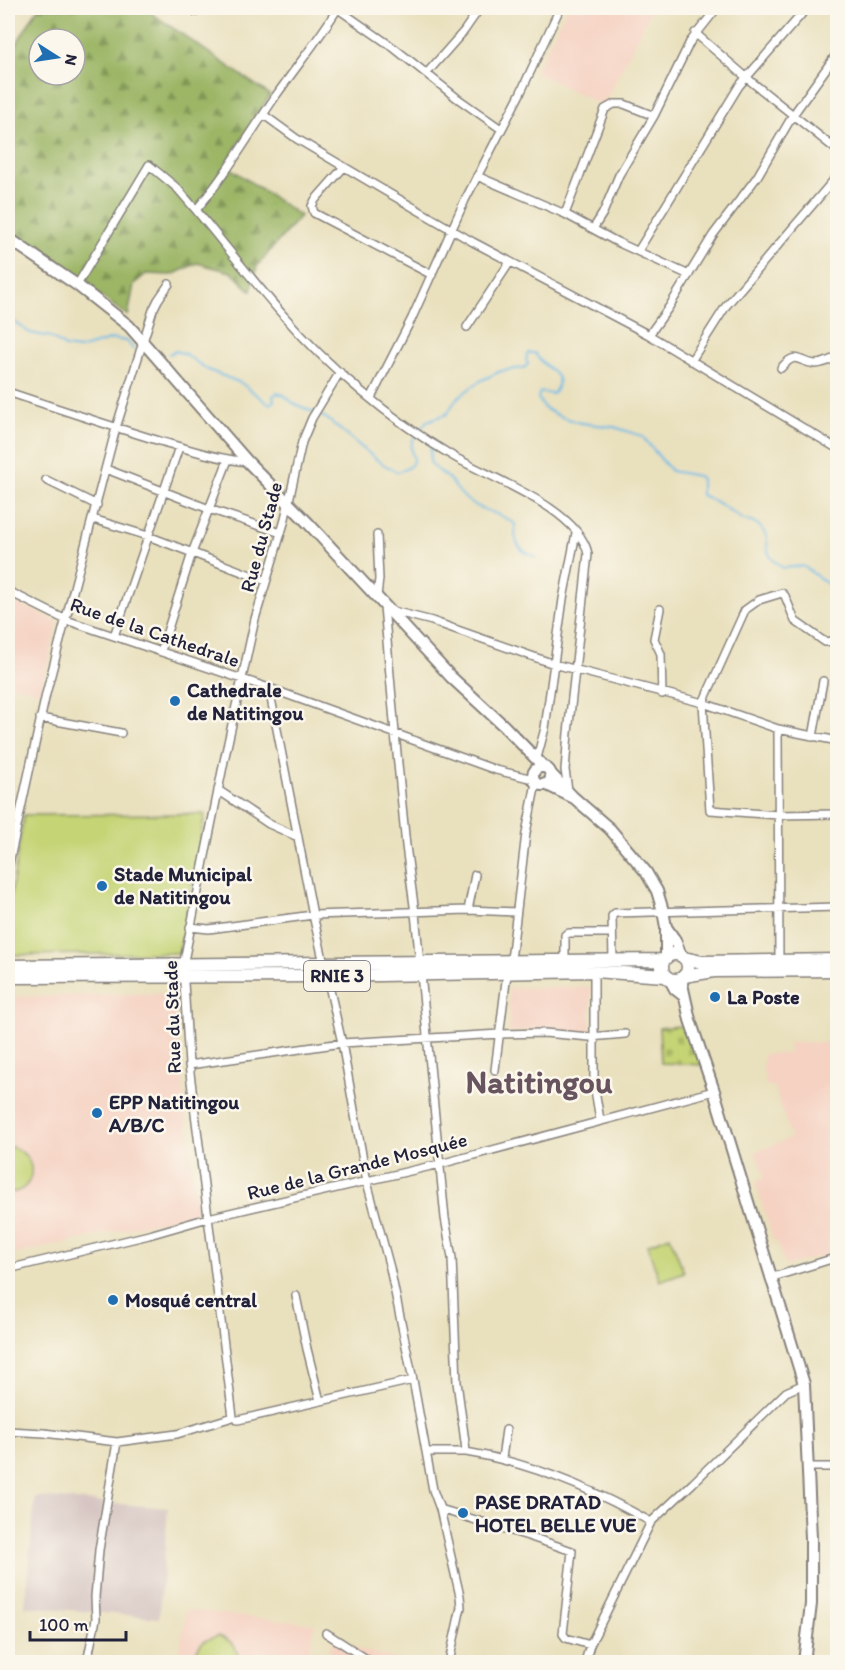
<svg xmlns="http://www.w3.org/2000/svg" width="845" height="1670" viewBox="0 0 845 1670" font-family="Itim,sans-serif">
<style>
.built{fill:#f5d2c2}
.industrial{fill:#d1bfbd}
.grass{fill:#c5d475;stroke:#747b58;stroke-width:1.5}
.forest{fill:url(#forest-firs);stroke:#5f6c50;stroke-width:1.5;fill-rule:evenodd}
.cemetery{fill:url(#cemetery-stones);stroke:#747b58;stroke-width:1.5}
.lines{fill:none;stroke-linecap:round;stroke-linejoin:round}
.stream{stroke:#6dbae7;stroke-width:2}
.street-casing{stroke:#86817c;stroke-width:10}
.secondary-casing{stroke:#86817c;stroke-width:14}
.highway-casing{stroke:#86817c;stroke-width:15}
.street{stroke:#fff;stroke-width:7}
.secondary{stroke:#fff;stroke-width:10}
.highway{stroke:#fff;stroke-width:12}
.poi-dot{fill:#1f6fb2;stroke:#fbf7ec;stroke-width:2}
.labels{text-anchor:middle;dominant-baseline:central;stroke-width:5;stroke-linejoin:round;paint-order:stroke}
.shield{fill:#fbf7ec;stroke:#636270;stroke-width:1.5}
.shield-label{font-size:18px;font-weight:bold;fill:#22223b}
.street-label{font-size:20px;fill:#22223b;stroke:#fbf7ec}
.poi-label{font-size:20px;font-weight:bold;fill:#22223b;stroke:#fbf7ec;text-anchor:start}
.town-label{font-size:32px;font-weight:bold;fill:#67545e;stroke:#fbf7ec}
</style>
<defs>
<pattern id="forest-firs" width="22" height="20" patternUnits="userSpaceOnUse" patternTransform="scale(1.5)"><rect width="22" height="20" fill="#9cb666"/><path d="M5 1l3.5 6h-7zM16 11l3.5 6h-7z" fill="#7f9455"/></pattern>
<pattern id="cemetery-stones" width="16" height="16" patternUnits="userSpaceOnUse" patternTransform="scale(1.5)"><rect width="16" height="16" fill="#c5d475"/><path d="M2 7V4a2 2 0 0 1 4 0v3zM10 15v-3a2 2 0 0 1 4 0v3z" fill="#a9b666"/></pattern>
</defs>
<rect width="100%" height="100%" fill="#fbf7ec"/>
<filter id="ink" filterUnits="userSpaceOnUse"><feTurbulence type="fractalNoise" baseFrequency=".0167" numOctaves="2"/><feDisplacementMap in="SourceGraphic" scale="12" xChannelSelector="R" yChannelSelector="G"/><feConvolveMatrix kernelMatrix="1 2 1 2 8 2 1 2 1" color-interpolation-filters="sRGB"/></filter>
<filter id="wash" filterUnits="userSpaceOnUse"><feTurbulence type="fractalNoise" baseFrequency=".008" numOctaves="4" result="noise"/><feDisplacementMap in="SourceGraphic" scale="24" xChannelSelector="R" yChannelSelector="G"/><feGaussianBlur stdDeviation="1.35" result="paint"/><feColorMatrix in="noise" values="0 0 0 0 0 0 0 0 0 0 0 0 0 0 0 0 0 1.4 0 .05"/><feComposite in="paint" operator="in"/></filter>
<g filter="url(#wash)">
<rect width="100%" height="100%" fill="#e9e0bd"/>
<path class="built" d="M567 8H652L603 106 535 72Z
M8 598 58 622 40 692 8 684Z
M591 987 590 1036H577L575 1032H560L559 1029 509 1032V988Z
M173 993 197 1213 8 1256V997Z
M789 1042 837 1043 838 1252 785 1266 777 1241 774 1242 755 1182 765 1177 755 1152 791 1138 774 1086H766L763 1068 764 1054H789Z
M187 1610 315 1624 308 1662H177Z
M332 1642 406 1662H328Z"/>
<path class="industrial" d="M35 1497 168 1508 159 1618 25 1606Z"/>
<path class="grass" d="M205 814 179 953 8 955V911L24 815Z
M12 1147C42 1157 34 1195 8 1192V1148Z
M670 1236 684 1272 660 1281 647 1245Z
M219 1636C233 1641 238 1648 239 1662H195C195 1646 203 1639 219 1636Z"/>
<path class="forest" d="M38 8H144L270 95 227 162 233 170 300 216 257 266 251 291 231 272 197 263 172 275 146 274 134 284 128 316 8 229V58ZM39 39H75V75H39Z"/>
<path class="cemetery" d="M680 1026 683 1032 692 1029 704 1065 661 1063 659 1028Z"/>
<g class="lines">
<path class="stream" d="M8 317 30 333 51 337 65 347 79 349 113 339 127 341 133 349
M169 354 176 351 185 354 208 370 241 383 269 404 274 401 273 396 277 393 284 395 293 403 326 418 377 460 396 472C405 470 411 468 414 459 410 451 410 443 416 435
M417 433 427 421 447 414 457 398 480 381 501 371 524 368 528 364 526 359 528 353H535C543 370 570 373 553 394L540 392 538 398 544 408 559 416 581 423 614 427 642 436 671 471 698 476 701 479V495C717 500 728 510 742 519 749 523 757 521 762 529 775 546 756 548 783 568L803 566 829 585 838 584
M431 444 430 462C436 471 441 471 447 477 456 486 461 498 473 504 487 512 503 514 515 524 514 543 518 551 536 557"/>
</g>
</g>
<g filter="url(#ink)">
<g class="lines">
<defs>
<path id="street" d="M338 8C319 39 296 67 275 97 249 135 226 175 196 210 225 245 253 281 283 315 328 367 391 420 451 455 487 477 579 508 588 554L568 733 565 770 568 790
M338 9 394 48 457 98 501 129
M196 12 198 8
M695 33 753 83 838 151
M427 73 464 31 480 8
M264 115 297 139 385 191 473 242 649 335 838 449
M344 167 315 200 312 206 314 213 432 275
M477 176 565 214 617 242 689 275
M565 214 605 109 614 104H624L654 116
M593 229 603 213 619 175 654 116 690 42 717 8
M638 251 739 86 807 8
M77 285 149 165 177 188 196 210
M467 327 510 262
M649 335 669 307 713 235 757 177 793 115 838 52
M691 361 726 306 838 175
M781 368C797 350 797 362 815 364 823 364 831 360 838 356
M8 392C59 409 110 426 163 442 191 450 219 459 248 462
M371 398 412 318 465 200 520 94 560 8
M106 469 209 509 281 533
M46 480 97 505
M93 519 148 536 266 581
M8 591 66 620 269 688 496 770 533 779
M377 596 379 579 377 535
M384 606 395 733 406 846 415 913 445 1218 452 1258 457 1382 465 1442 466 1452H427
M660 609 654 639 661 654 662 694
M389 610 432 621 554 664 703 703 778 729 838 741
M114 636 179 447
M838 640 825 642 795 621 785 596 782 593 759 600 745 610 703 703 710 810 778 815 838 814
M161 651 192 553 228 460
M269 688 313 915 342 1043 367 1182 390 1268 413 1380 433 1490 440 1509 460 1596 461 1607 449 1662
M40 718 121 733
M778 729 779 963
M813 737 823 681
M537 758 545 728 563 599 576 533
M218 790 269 824 298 837
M8 818 17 820
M8 868 46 694 116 428 153 310 158 300 169 284
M468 910 475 875
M190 927 209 929 313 915 468 910 516 912
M613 961 612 916 615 913 838 907
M565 962V935L569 933H612
M594 971V1084L600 1120
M189 1065 342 1043 500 1034 544 1033 590 1037 625 1034
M495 1070 506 981 512 952 526 833 536 783
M8 1269 149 1235 208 1218 440 1164 714 1091
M770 1278 838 1257
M296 1296 307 1349 320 1401
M238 1420 413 1380
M8 1431 44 1433 117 1442 177 1434 233 1417 189 1065 183 966 224 761 255 619 284 523 302 442 312 418 340 372
M466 1452C532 1463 593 1489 651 1522
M502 1458 506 1430
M809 1467H838
M440 1509 528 1536 572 1551 563 1634 566 1638 590 1645
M8 1557V1572
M326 1633 371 1662
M87 1662 96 1619 95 1597 99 1550 117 1442
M585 1662 590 1645 651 1522 693 1483 786 1392 804 1384"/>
<path id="secondary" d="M8 238 77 285 129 326 248 462 309 524 451 677 504 726 544 767
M533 776a9 9 0 1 1 18 0a9 9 0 1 1-18 0Z
M550 773 573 797 610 829 646 872 657 891 663 911 666 927V958
M545 784 572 797
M666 927 675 940 681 956
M683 976 682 984 690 1020 713 1088 804 1384 811 1538V1604L804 1662
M669 978 675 989 684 996"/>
<path id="highway" d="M662 967a13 13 0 1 1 26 0a13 13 0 1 1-26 0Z
M684 958 702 962 838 960
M8 966 664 960
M684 976 714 971 838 970
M8 977 327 976 594 971 665 976"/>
</defs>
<use href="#street" class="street-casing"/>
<use href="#secondary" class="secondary-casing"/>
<use href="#highway" class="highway-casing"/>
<use href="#street" class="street"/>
<use href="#secondary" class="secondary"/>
<use href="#highway" class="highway"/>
</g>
</g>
<g class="poi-dot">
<circle cx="175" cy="701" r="6"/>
<circle cx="102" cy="886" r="6"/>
<circle cx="715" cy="997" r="6"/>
<circle cx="97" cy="1113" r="6"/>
<circle cx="113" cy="1300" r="6"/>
<circle cx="463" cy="1513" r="6"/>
</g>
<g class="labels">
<rect class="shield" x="304" y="961" width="66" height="30" rx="4.5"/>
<g class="shield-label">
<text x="337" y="976">RNIE 3</text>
</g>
<g class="street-label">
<text transform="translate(261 537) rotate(-75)">Rue du Stade</text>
<text transform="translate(155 632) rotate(19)">Rue de la Cathedrale</text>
<text transform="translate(172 1017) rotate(-92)">Rue du Stade</text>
<text transform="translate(357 1166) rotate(-14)">Rue de la Grande Mosquée</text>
</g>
<g class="poi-label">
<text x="187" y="690">Cathedrale<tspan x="187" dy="23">de Natitingou</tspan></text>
<text x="114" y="874">Stade Municipal<tspan x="114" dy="23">de Natitingou</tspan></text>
<text x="727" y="997">La Poste</text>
<text x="109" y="1102">EPP Natitingou<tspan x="109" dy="23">A/B/C</tspan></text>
<text x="125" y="1300">Mosqué central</text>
<text x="475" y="1502">PASE DRATAD<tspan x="475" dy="23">HOTEL BELLE VUE</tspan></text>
</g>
<g class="town-label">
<text x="539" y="1082">Natitingou</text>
</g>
</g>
<rect width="845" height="1670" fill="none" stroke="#fbf7ec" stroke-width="30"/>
<g transform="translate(57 57) rotate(102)"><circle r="28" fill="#fbf7ec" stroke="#a4a2a5" stroke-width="1.5"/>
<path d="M0-4.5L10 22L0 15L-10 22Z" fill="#1f6fb2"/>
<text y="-9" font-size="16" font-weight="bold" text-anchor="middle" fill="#22223b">N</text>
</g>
<path d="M30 1631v9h96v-9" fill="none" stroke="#22223b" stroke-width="3"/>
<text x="39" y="1631" font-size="18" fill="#22223b" stroke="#fbf7ec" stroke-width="4.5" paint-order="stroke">100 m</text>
</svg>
